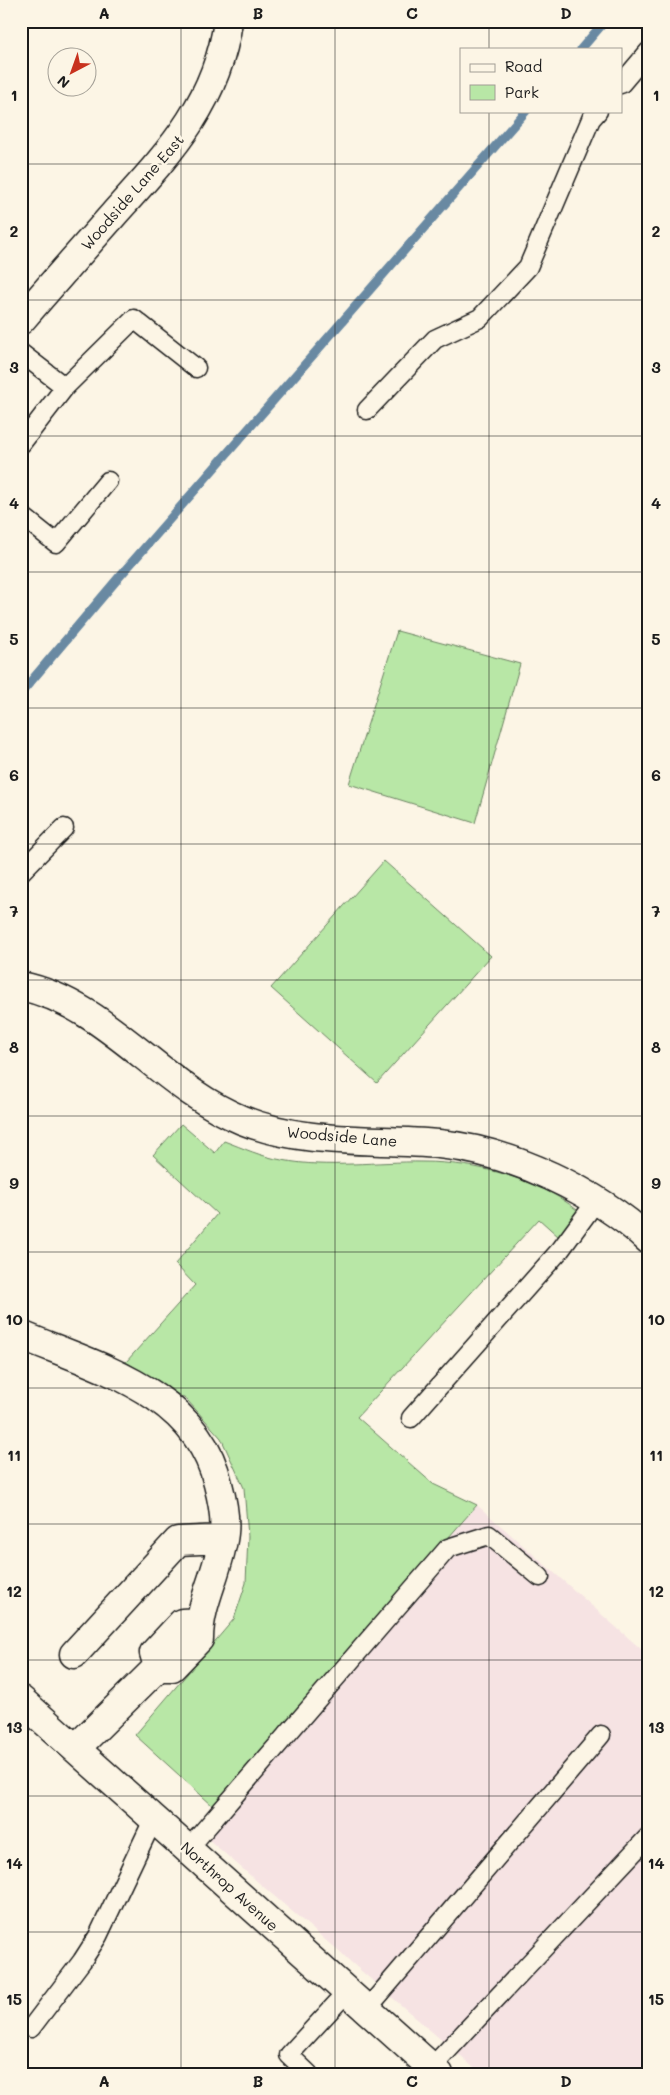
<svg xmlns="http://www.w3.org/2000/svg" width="670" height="2095" viewBox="0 0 670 2095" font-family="Mali,sans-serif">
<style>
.built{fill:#f6e3e3}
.green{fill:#b8e7a6;stroke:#6a8261}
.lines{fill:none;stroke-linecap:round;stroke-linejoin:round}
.stream{stroke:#6989a2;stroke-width:9}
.service-casing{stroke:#1c1c1c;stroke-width:21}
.minor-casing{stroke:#1c1c1c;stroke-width:31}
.tertiary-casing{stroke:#1c1c1c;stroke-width:31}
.service{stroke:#fcf5e5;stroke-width:18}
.minor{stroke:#fcf5e5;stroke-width:28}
.tertiary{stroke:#fcf5e5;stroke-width:28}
.grid{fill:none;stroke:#1c1c1c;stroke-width:1;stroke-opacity:0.55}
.labels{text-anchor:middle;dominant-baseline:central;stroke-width:5;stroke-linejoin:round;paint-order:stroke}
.street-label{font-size:15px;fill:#1c1c1c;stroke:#fcf5e5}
.neatline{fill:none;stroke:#1c1c1c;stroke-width:2}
.grid-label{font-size:16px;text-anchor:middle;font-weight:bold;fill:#1c1c1c}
</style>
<rect width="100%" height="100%" fill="#fcf5e5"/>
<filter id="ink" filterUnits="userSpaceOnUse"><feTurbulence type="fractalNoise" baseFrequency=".02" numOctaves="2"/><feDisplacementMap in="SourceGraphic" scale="10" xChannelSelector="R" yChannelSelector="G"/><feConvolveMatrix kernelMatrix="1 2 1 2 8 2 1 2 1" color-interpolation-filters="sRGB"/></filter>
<g filter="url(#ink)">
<path class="built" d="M477 1505 649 1656V2074H481L194 1827 259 1757Z"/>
<path class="green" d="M397 631 520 664 475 823 349 784Z
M384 861 491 956 377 1083 271 988Z
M181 1124 215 1153 224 1141C243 1148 262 1157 282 1160 328 1169 377 1161 423 1162 473 1162 538 1178 577 1210V1218L559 1237 539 1219 357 1417 433 1484 477 1505 213 1806 135 1735 234 1619 246 1583 248 1536 244 1488 221 1438 187 1400 126 1362 195 1285 175 1264 217 1214 153 1155Z"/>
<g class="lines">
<path class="stream" d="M581 49 605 21
M21 693 120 576 526 111"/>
<defs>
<path id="service" d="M621 84 649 51
M21 353 65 387 134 319 196 368
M367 410 435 339 480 318 528 267 591 119 598 111
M21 444 65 387
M21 515 56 543 108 481
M21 872 64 828
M411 1418 561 1249 597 1200
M188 1849 448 1548 489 1535 540 1577
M367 2009 601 1735
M31 2028 82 1961 98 1936 154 1818
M432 2067 649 1836
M309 2074 289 2055 348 1991"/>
<path id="minor" d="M21 320C52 284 83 249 114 214 167 155 217 104 228 21
M21 986C106 1003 162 1088 242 1120 304 1145 374 1138 439 1144 511 1151 596 1191 649 1240
M21 1335C97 1367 197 1392 218 1484 222 1499 226 1516 224 1533 220 1570 199 1602 199 1639L172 1667H158
M74 1654 178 1541 223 1539
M158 1667 154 1653 182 1623 199 1622
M76 1748 158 1667"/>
<path id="tertiary" d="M21 1700 439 2074"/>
</defs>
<use href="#service" class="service-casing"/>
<use href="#minor" class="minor-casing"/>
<use href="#tertiary" class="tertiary-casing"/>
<use href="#service" class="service"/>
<use href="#minor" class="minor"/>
<use href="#tertiary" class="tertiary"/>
</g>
</g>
<path class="grid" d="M181 21V2074M335 21V2074M489 21V49M489 111V2074M21 164H649M21 300H649M21 436H649M21 572H649M21 708H649M21 844H649M21 980H649M21 1116H649M21 1252H649M21 1388H649M21 1524H649M21 1660H649M21 1796H649M21 1932H649"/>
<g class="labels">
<g class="street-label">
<text transform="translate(132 192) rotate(-49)">Woodside Lane East</text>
<text transform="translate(342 1136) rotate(5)">Woodside Lane</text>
<text transform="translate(230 1886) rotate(42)">Northrop Avenue</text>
</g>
</g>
<rect width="670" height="2095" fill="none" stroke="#fcf5e5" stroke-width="55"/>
<rect x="460" y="48" width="162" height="65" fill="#fcf5e5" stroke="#a29e95"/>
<rect x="470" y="64" width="25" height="8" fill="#fcf5e5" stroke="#a29e95"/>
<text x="505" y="72" font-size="15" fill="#1c1c1c">Road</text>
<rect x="470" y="85" width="25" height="15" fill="#b8e7a6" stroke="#a29e95"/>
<text x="505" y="98" font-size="15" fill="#1c1c1c">Park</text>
<g transform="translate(72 72) rotate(221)"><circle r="24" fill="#fcf5e5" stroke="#a29e95"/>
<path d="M0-4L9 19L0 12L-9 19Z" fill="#c8321e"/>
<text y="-8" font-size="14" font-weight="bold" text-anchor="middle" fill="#1c1c1c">N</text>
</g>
<rect x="28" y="28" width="614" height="2040" class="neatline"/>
<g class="grid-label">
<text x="104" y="19">A</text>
<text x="258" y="19">B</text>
<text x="412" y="19">C</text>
<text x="566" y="19">D</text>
<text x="14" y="101">1</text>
<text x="656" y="101">1</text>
<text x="14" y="237">2</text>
<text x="656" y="237">2</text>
<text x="14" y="373">3</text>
<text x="656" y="373">3</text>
<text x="14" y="509">4</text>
<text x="656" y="509">4</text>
<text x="14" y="645">5</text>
<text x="656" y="645">5</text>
<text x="14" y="781">6</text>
<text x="656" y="781">6</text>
<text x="14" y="917">7</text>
<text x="656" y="917">7</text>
<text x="14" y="1053">8</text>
<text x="656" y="1053">8</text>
<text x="14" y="1189">9</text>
<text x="656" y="1189">9</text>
<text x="14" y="1325">10</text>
<text x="656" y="1325">10</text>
<text x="14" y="1461">11</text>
<text x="656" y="1461">11</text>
<text x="14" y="1597">12</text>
<text x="656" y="1597">12</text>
<text x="14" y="1733">13</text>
<text x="656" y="1733">13</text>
<text x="14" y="1869">14</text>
<text x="656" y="1869">14</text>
<text x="14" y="2005">15</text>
<text x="656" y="2005">15</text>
<text x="104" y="2087">A</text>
<text x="258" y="2087">B</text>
<text x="412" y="2087">C</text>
<text x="566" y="2087">D</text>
</g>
</svg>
